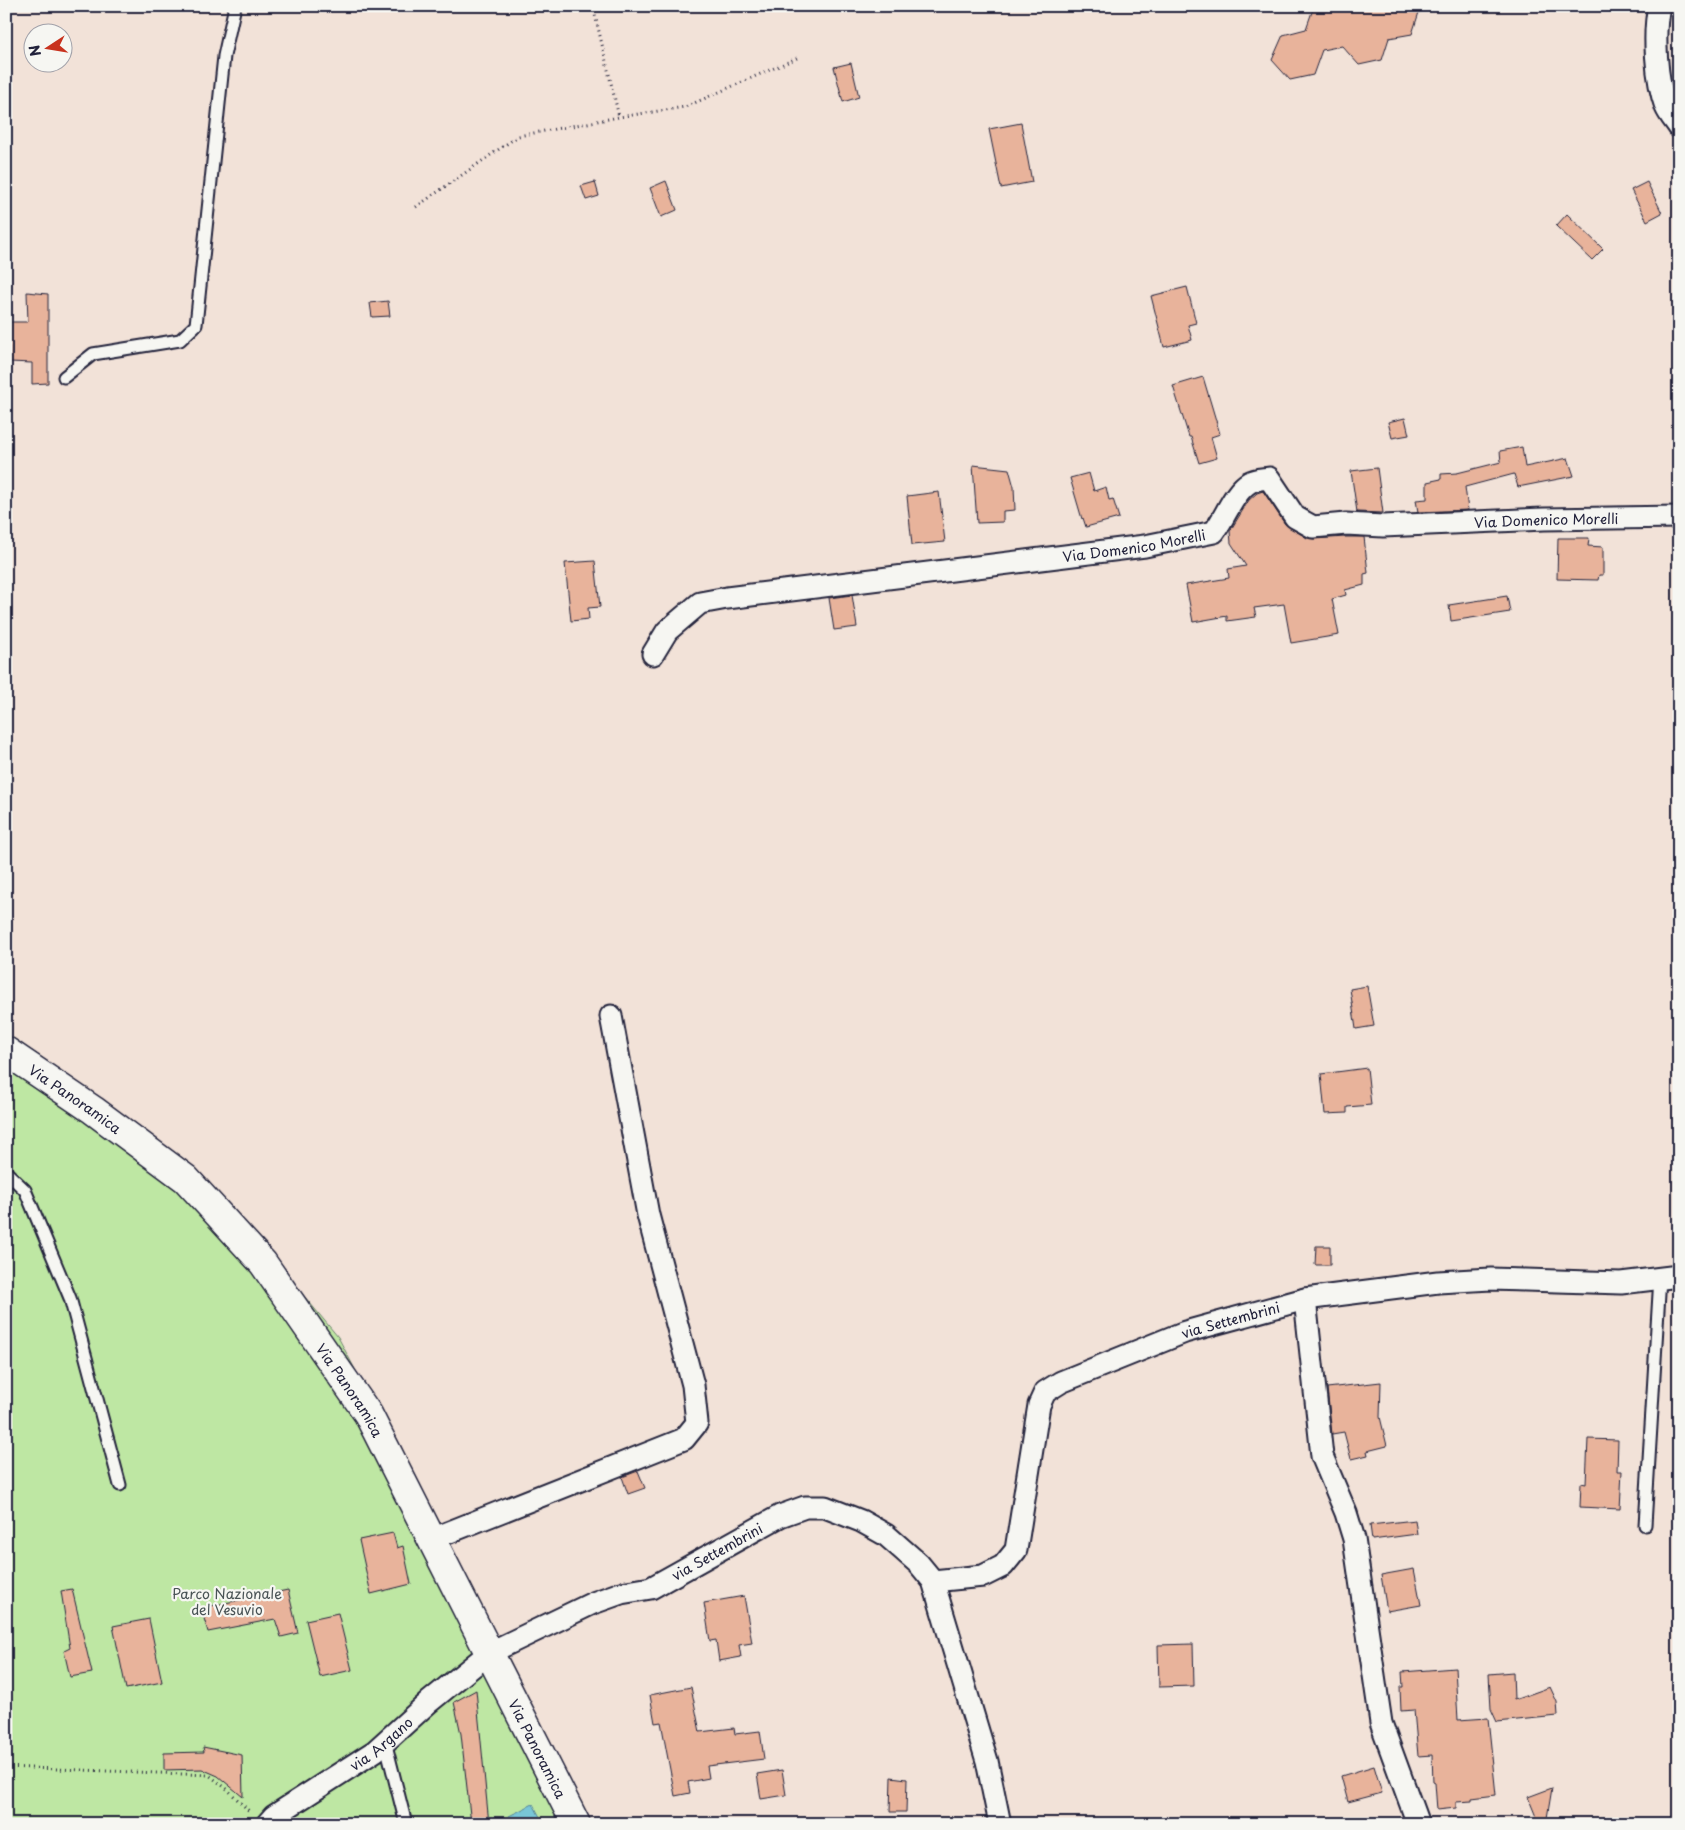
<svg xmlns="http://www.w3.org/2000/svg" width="1685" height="1830" viewBox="0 0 1685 1830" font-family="'Playpen Sans',sans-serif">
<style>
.green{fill:#bee7a3;stroke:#70846f}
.water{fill:#79c6d7;stroke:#568499}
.building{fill:#e8b39b;stroke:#22223b}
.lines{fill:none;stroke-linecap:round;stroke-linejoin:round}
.lane-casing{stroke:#22223b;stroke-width:15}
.street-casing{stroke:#22223b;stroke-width:25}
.secondary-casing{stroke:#22223b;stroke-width:31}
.path{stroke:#22223b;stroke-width:3;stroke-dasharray:1 4;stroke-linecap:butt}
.lane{stroke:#f6f6f2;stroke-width:11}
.street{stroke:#f6f6f2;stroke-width:21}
.secondary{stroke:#f6f6f2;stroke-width:28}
.labels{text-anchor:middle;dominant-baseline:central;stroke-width:4.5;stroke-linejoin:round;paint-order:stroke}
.street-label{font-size:14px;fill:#22223b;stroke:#f6f6f2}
.park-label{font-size:14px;fill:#495355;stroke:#f6f6f2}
</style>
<rect width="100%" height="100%" fill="#f2e2d8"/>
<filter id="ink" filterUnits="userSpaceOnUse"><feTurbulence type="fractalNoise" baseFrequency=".02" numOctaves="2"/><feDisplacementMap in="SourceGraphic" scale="10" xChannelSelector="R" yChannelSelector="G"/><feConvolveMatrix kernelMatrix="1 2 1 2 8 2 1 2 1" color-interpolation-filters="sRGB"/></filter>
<g filter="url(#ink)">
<path class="green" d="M6 1033 76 1081 229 1205 338 1337 461 1570 592 1824H6Z"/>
<path class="water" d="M533 1804 540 1817 528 1824H513L509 1816Z"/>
<path class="building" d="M1314 6H1421L1412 34 1389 38 1382 60 1359 65 1342 46 1322 50 1313 75 1290 80 1272 60 1283 35 1306 29Z
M851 63 859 97 843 102 834 67Z
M1021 123 1032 182 1001 188 989 129Z
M666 181 677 210 661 217 650 188Z
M595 182 599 196 586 200 581 186Z
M1647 182 1662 213 1647 221 1631 190Z
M1567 214 1603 249 1592 260 1556 226Z
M1187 287 1196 323 1188 325 1192 340 1164 347 1151 296Z
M27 292 48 294V383L32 384V363L10 362 8 322H28Z
M388 301 390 316 372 317 370 303Z
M1203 377 1220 434 1211 437 1217 458 1199 463 1191 437H1189L1173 386Z
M1405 418 1409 435 1392 438 1388 422Z
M1522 447 1525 467 1568 458 1574 476 1518 487 1514 474 1465 487 1468 510 1418 512 1416 500 1427 499V482L1441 479V474L1457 473 1501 462 1500 451Z
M973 465 1009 469 1014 487 1015 510 1003 511V522L977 523Z
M1377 468 1383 513 1357 512 1351 471Z
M1089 473 1094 491 1106 487 1109 500 1113 499 1119 518 1086 527 1083 518 1082 519 1070 478Z
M1263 491 1285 524 1307 538 1314 539 1346 537H1364L1368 573 1364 574V585L1345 590 1346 595 1332 599 1339 635 1291 643 1284 604 1254 608 1256 617 1227 621V616L1193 622 1186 585 1229 578 1228 569 1246 566 1231 543 1230 531 1249 500 1257 493Z
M939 492 945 542 912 545 907 496Z
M1558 538H1589L1588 546 1603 547V575H1599L1598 580 1557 579Z
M595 561 600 607 588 608 589 619 571 621 565 563Z
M852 595 857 627 834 630 829 598Z
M1507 596 1510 612 1451 621 1449 605Z
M1367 986 1374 1026 1356 1029 1350 989Z
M1367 1068 1371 1105 1347 1107V1113L1325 1114 1321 1074Z
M1316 1246H1330V1265H1315Z
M1381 1382 1380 1417 1387 1446 1367 1451 1368 1455 1351 1459 1344 1432 1332 1434 1327 1388Z
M1588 1439 1618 1440 1617 1471H1622L1620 1509 1580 1507 1581 1483 1586 1484Z
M638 1471 645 1488 628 1494 622 1477Z
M1415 1520 1417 1534 1372 1540 1370 1525Z
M393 1533 397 1548 403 1546 411 1584 371 1594 359 1540Z
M1414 1569 1421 1605 1387 1611 1381 1575Z
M72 1589 92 1673 70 1677 64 1651 70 1648 61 1591Z
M288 1590 298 1633 281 1637 275 1619 208 1632 201 1608Z
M744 1596 752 1643 739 1645 741 1657 719 1661 716 1640 710 1641 704 1603Z
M338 1613 352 1670 320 1677 306 1620Z
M149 1619 162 1682 126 1689 113 1626Z
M1193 1644 1194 1686 1159 1687 1158 1645Z
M1455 1668 1458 1720 1488 1718 1496 1795 1472 1798V1801L1456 1802V1808L1437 1810 1435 1783 1433 1782 1432 1755 1418 1756 1414 1710 1401 1711 1400 1687H1403L1402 1672Z
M1513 1672 1514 1700 1550 1687 1557 1702 1558 1716 1497 1722 1491 1709 1489 1674Z
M691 1687 700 1732 734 1728 735 1734 760 1731 764 1759 707 1766 709 1778 688 1782 690 1793 675 1796 661 1722 655 1723 650 1695Z
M476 1690 489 1824H471L461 1734 454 1702Z
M203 1747 242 1755 243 1797 218 1776 202 1769 164 1770V1753L204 1752Z
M1374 1766 1382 1793 1348 1802 1341 1776Z
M782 1770 786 1795 761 1799 757 1774Z
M891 1777 907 1779 906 1812H890Z
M1552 1788 1546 1824H1539L1528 1797Z"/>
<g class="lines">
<defs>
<path id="lane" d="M64 377 93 354 180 340 196 325 224 56 235 6
M6 1172 25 1190 70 1298 120 1485
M1645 1525 1660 1277
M385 1741 406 1824"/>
<g id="street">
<path d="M1659 6C1653 34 1656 80 1666 107 1669 114 1675 121 1679 127"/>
<path id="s1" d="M653 654 667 631 700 603 727 598 1145 546 1214 532C1225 518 1234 491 1250 482 1255 479 1263 479 1269 478L1295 517 1313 527 1346 524 1383 526 1544 519 1679 517"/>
<path d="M1305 1299 1322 1456 1346 1513 1354 1539 1381 1723 1418 1824"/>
<path d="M432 1539 684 1439 697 1423 693 1385 648 1215 611 1016"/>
<path id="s2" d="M933 1581 983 1576 1003 1566 1016 1550 1039 1405 1045 1392 1061 1382 1185 1332 1305 1299 1438 1282 1491 1279 1621 1283 1679 1276"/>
<path id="s3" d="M267 1824 274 1816 375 1751 429 1702 489 1653 593 1603 621 1593 651 1588 780 1516 805 1507H825L861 1521 886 1535 919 1564 933 1581 987 1761 1000 1824"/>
</g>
<g id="secondary">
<path id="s4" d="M6 1051 93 1110 186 1179 263 1263 368 1414 576 1824"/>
</g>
</defs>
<use href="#lane" class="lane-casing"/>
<use href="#street" class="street-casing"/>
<use href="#secondary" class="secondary-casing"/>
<path class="path" d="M593 6 619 117
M416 207 518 136 619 117 685 107 797 58
M6 1767 209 1775 227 1789 251 1813"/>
<use href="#lane" class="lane"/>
<use href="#street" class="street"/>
<use href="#secondary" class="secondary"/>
</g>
</g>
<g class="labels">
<g class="street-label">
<text stroke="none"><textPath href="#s1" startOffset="972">Via Domenico Morelli</textPath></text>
<text stroke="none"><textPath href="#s1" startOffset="508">Via Domenico Morelli</textPath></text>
<text stroke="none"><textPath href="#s4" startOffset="84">Via Panoramica</textPath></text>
<text stroke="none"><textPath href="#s2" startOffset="454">via Settembrini</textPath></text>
<text stroke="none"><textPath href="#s4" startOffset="489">Via Panoramica</textPath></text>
<text stroke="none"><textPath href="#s3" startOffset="532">via Settembrini</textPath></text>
<text stroke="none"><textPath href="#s3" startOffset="140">via Argano</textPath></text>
<text stroke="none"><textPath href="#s4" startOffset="894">Via Panoramica</textPath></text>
</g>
<g class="park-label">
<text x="227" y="1593">Parco Nazionale<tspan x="227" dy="16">del Vesuvio</tspan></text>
</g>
</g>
<rect width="1685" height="1830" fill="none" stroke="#f6f6f2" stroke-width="25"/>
<rect x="12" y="12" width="1660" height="1805" fill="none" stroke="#22223b" stroke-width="2" filter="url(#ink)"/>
<g transform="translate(48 48) rotate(258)"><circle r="24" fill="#f6f6f2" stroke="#a1a1a9"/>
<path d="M0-4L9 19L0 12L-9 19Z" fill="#c8321e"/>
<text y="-8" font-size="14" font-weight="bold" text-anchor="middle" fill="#22223b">N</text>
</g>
</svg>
